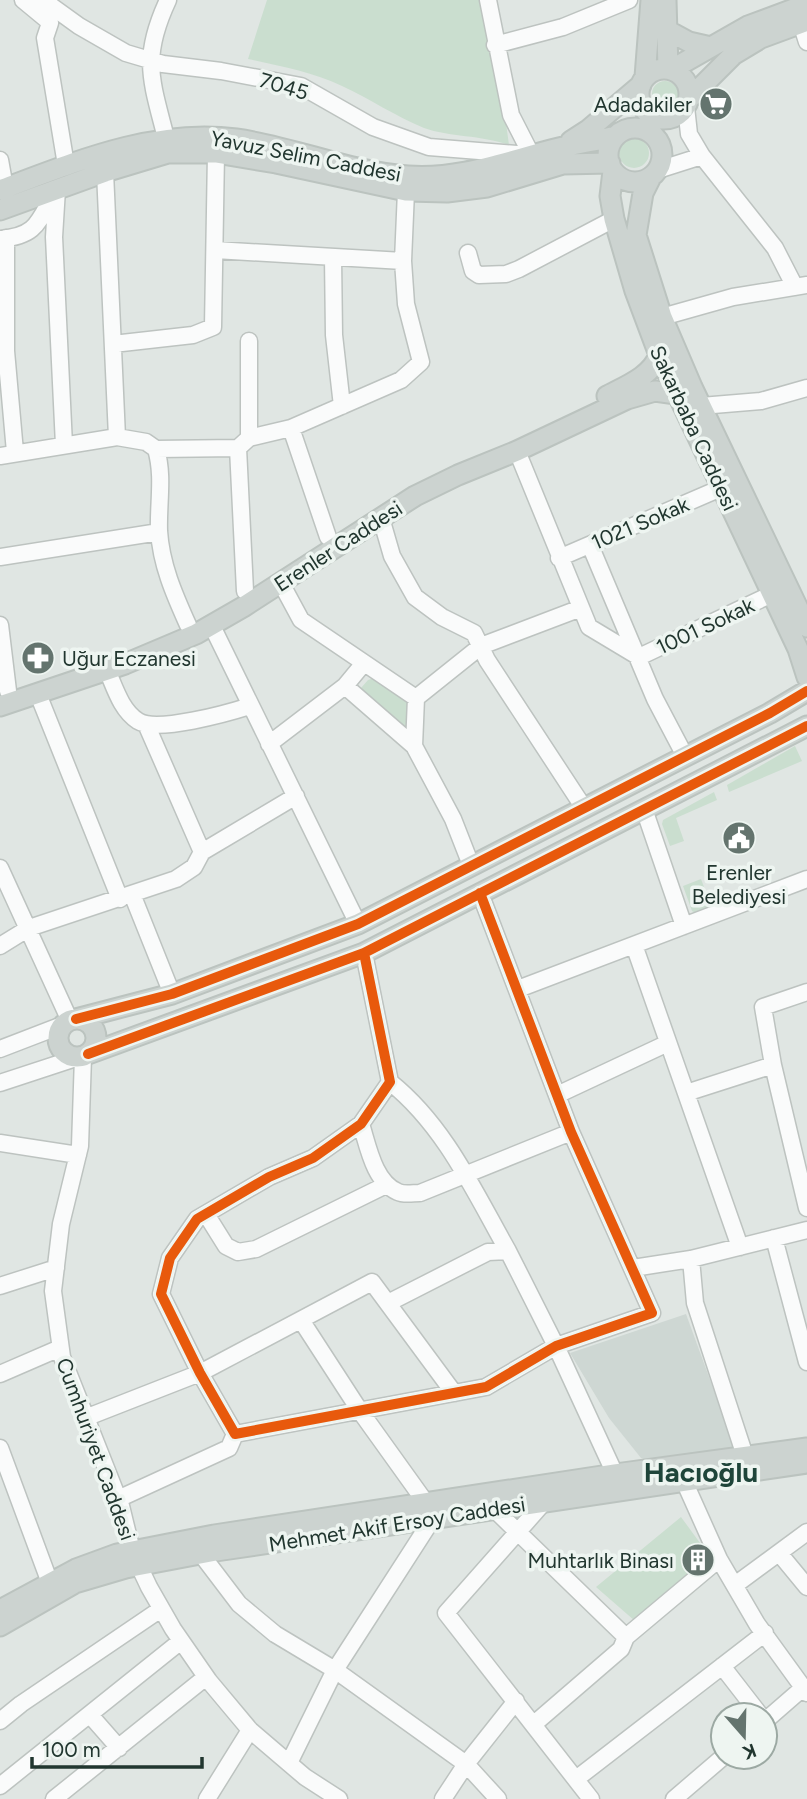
<svg xmlns="http://www.w3.org/2000/svg" width="807" height="1799" viewBox="0 0 807 1799" font-family="Figtree,sans-serif">
<style>
.built{fill:#ced7d3}
.green{fill:#cadecf}
.lines{fill:none;stroke-linecap:round;stroke-linejoin:round}
.minor-casing{stroke:#bdc3c0;stroke-width:19}
.major-casing{stroke:#bbc3bf;stroke-width:23}
.minor{stroke:#fafbfb;stroke-width:16}
.major{stroke:#ccd3d0;stroke-width:19}
.cycleway-casing{stroke:#eef5f1;stroke-width:15}
.cycleway{stroke:#e8590c;stroke-width:10}
.labels{text-anchor:middle;dominant-baseline:central;stroke-width:7;stroke-linejoin:round;paint-order:stroke}
.street-label{font-size:21px;fill:#21362f;stroke:#eef5f1}
.poi-label{font-size:21px;fill:#21362f;stroke:#eef5f1;text-anchor:end}
.district-label{font-size:28px;font-weight:bold;fill:#1f453a;stroke:#eef5f1}
</style>
<rect width="100%" height="100%" fill="#e0e6e3"/>
<path class="built" d="M686 1314 736 1451 652 1462 641 1458 609 1418 570 1353Z"/>
<path class="green" d="M267 0H489L509 145C481 135 449 137 424 128 395 116 370 99 342 86 312 72 280 66 248 59Z
M652 94a13 13 0 1 1 26 0a13 13 0 1 1-26 0Z
M619 153a15 15 0 1 1 30 0a15 15 0 1 1-30 0Z
M374 678 408 699 410 734 361 692V688L368 680Z
M795 746 802 761 729 792 727 785Z
M714 792 717 800 676 818 684 841 670 846 662 824 663 820Z
M701 879 712 908 697 914 692 911 683 886Z
M681 1517 711 1558 635 1621 596 1587Z"/>
<g class="lines">
<defs>
<path id="minor" d="M23 0 46 19
M41 0 50 23 45 38 66 165
M43 0 79 26 126 53 163 64 221 71 301 86 373 127 429 147 529 155
M488 0 511 115 532 156
M801 23 807 42
M495 45 563 27 629 0
M686 107 689 134 702 156 775 248 795 287
M166 138C151 79 141 58 168 0
M0 160 5 188
M658 170 702 156
M105 172 117 437
M57 189 54 237 64 445
M6 238V351L15 452
M0 239C37 236 38 222 55 192
M215 250 403 261
M468 253 473 271 479 275 506 274 519 269 614 219
M333 257 334 335 342 406
M662 317 733 297 807 285
M113 344 193 335 213 327 216 153
M701 406 761 401 807 388
M291 428 328 537
M249 438V341
M238 448 245 591
M156 449 238 448 249 438 291 428 401 380 421 362 406 304 403 261 406 191
M517 451 589 627 639 657
M0 456 117 437 146 442 156 449C164 476 158 503 159 531 161 564 174 594 188 625
M381 518 392 556 415 597 442 617 474 633 487 660 584 808
M590 545 655 699 685 756
M0 557 159 532
M559 558 721 488
M281 583 301 620 416 698 414 746
M0 625 8 691
M212 626 358 924
M639 657 772 594
M107 670C115 688 121 710 138 721 157 733 228 713 250 706
M345 686 414 746 453 819 471 865
M38 694 120 899
M416 698 481 646 581 608
M269 744 345 686 364 663
M644 809 684 926
M202 852 296 796
M0 868 70 1021
M132 894 172 994
M634 945 740 1247
M0 946 29 928 176 879 194 867 202 852 146 724
M364 953 390 1082 361 1124 313 1158 269 1177 197 1219 170 1258 161 1294 200 1373 235 1434 486 1387 556 1346 652 1313 571 1132 480 893
M518 989 807 879
M807 992 763 1007 773 1065 807 1208
M0 1049 65 1024
M83 1057 80 1146 61 1224 53 1291 62 1357 121 1506 132 1551 149 1587 173 1629 209 1681 250 1730 305 1777 339 1799
M390 1082C445 1126 474 1191 508 1251
M0 1083 76 1058
M686 1093 773 1065
M557 1095 668 1043
M361 1124C368 1146 374 1182 398 1192 404 1195 413 1193 420 1193L571 1132
M0 1143 78 1155
M206 1214 226 1246 238 1252 256 1249 386 1185
M774 1238 807 1362
M691 1259 695 1303 745 1456
M633 1268 691 1259 807 1230
M0 1286 56 1268
M388 1303 488 1252 508 1251 556 1346 615 1474
M301 1320 360 1411 426 1503
M0 1374 60 1348
M85 1418 200 1373 372 1282 454 1393
M0 1448 50 1583
M680 1472 719 1559 757 1624 807 1693
M118 1499 229 1448 235 1434
M545 1501 446 1613 591 1799
M494 1509 626 1637 621 1649 534 1724
M779 1553 807 1587
M201 1554 239 1604 275 1634 335 1670 466 1764 498 1799
M735 1585 807 1532
M626 1637 719 1559
M722 1666 760 1715
M90 1715 119 1748
M0 1721 21 1704 161 1609
M765 1721 803 1688
M289 1763 335 1670 433 1518
M576 1779 765 1633
M0 1786 181 1641
M54 1799 206 1677
M207 1799 250 1730
M443 1799 466 1764 516 1701
M674 1799 723 1757"/>
<path id="major" d="M666 0 668 69
M665 29 689 42 711 47
M639 94a25 25 0 1 1 50 0a25 25 0 1 1-50 0Z
M676 72 683 63 748 26 807 4
M645 77 651 0
M689 99 733 55 761 38 807 21
M608 155a27 27 0 1 1 54 0a27 27 0 1 1-54 0Z
M571 141 588 130 641 85
M613 171 610 196 614 219 635 291 659 355 798 649 807 677
M651 177 643 193 636 235 662 317 692 387 807 627
M0 190C75 162 155 128 236 139 294 147 350 172 408 176 461 180 509 160 559 148 578 143 597 141 616 136
M0 210 105 172 168 153H216L276 163 406 191 447 192 487 187 563 164 610 163
M607 396C626 386 652 376 659 355
M0 706 125 664 196 634 243 607 415 496 458 475 517 451 627 399 655 391 676 394
M76 1019 172 994 358 924 770 713 807 691
M58 1038a19 19 0 1 1 38 0a19 19 0 1 1-38 0Z
M88 1054 364 953 807 726
M0 1610 76 1569 117 1554 214 1535 615 1474 807 1448
M0 1626 75 1583 126 1568 216 1551 807 1463"/>
</defs>
<use href="#minor" class="minor-casing"/>
<use href="#major" class="major-casing"/>
<use href="#minor" class="minor"/>
<use href="#major" class="major"/>
<defs>
<path id="cycleway" d="M364 953 390 1082 361 1124 313 1158 269 1177 197 1219 170 1258 161 1294 200 1373 235 1434 486 1387 556 1346 652 1313 571 1132 480 893
M76 1019 172 994 358 924 770 713 807 691
M88 1054 364 953 807 726"/>
</defs>
<use href="#cycleway" class="cycleway-casing"/>
<use href="#cycleway" class="cycleway"/>
</g>
<defs>
<symbol id="supermarket-disc" viewBox="-11 -11 22 22"><circle r="9.5" fill="#64746e" stroke="#eef5f1"/><path d="M-6-5.5h2.5l.6 2H6L4.5 2H-2.5L-4.4-4H-6ZM-1.5 3.2a1.3 1.3 0 1 0 .1 0ZM3 3.2a1.3 1.3 0 1 0 .1 0Z" fill="#fff"/></symbol>
<symbol id="pharmacy-disc" viewBox="-11 -11 22 22"><circle r="9.5" fill="#64746e" stroke="#eef5f1"/><path d="M-2-6h4v4h4v4h-4v4h-4v-4h-4v-4h4Z" fill="#fff"/></symbol>
<symbol id="civic-disc" viewBox="-11 -11 22 22"><circle r="9.5" fill="#64746e" stroke="#eef5f1"/><path d="M-.6-6.5H3V-4.5H.6V-3L4-1V1h2V6H-6V1h2V-1L-.6-3ZM-1.2 2.5V6h2.4V2.5Z" fill="#fff"/></symbol>
<symbol id="building-disc" viewBox="-11 -11 22 22"><circle r="9.5" fill="#64746e" stroke="#eef5f1"/><path d="M-4-6H4V6H1V3H-1V6H-4ZM-2.5-4.3h1.7v1.8h-1.7ZM.8-4.3h1.7v1.8H.8ZM-2.5-1h1.7V.8h-1.7ZM.8-1h1.7V.8H.8Z" fill="#fff"/></symbol>
</defs>
<g fill-rule="evenodd">
<use href="#supermarket-disc" x="697" y="85" width="38" height="38"/>
<use href="#pharmacy-disc" x="19" y="639" width="38" height="38"/>
<use href="#civic-disc" x="720" y="819" width="38" height="38"/>
<use href="#building-disc" x="679" y="1541" width="38" height="38"/>
</g>
<g class="labels">
<g class="street-label">
<text transform="translate(284 86) rotate(16)">7045</text>
<text transform="translate(306 156) rotate(11)">Yavuz Selim Caddesi</text>
<text transform="translate(694 428) rotate(65)">Sakarbaba Caddesi</text>
<text transform="translate(640 523) rotate(-23)">1021 Sokak</text>
<text transform="translate(338 546) rotate(-33)">Erenler Caddesi</text>
<text transform="translate(705 626) rotate(-25)">1001 Sokak</text>
<text transform="translate(96 1449) rotate(70)">Cumhuriyet Caddesi</text>
<text transform="translate(397 1524) rotate(-9)">Mehmet Akif Ersoy Caddesi</text>
</g>
<g class="poi-label">
<text x="692" y="104">Adadakiler</text>
<text x="62" y="658" text-anchor="start">Uğur Eczanesi</text>
<text x="739" y="872" text-anchor="middle">Erenler<tspan x="739" dy="24">Belediyesi</tspan></text>
<text x="674" y="1560">Muhtarlık Binası</text>
</g>
<g class="district-label">
<text x="701" y="1472">Hacıoğlu</text>
</g>
</g>
<g transform="translate(744 1736) rotate(160)"><circle r="33" fill="#eef5f1" stroke="#9ca9a3" stroke-width="2"/>
<path d="M0-5L12 26L0 18L-12 26Z" fill="#64746e"/>
<text y="-10" font-size="19" font-weight="bold" text-anchor="middle" fill="#21362f">K</text>
</g>
<path d="M32 1757v10h170v-10" fill="none" stroke="#21362f" stroke-width="3.5"/>
<text x="42" y="1757" font-size="21" fill="#21362f" stroke="#eef5f1" stroke-width="5" paint-order="stroke">100 m</text>
</svg>
